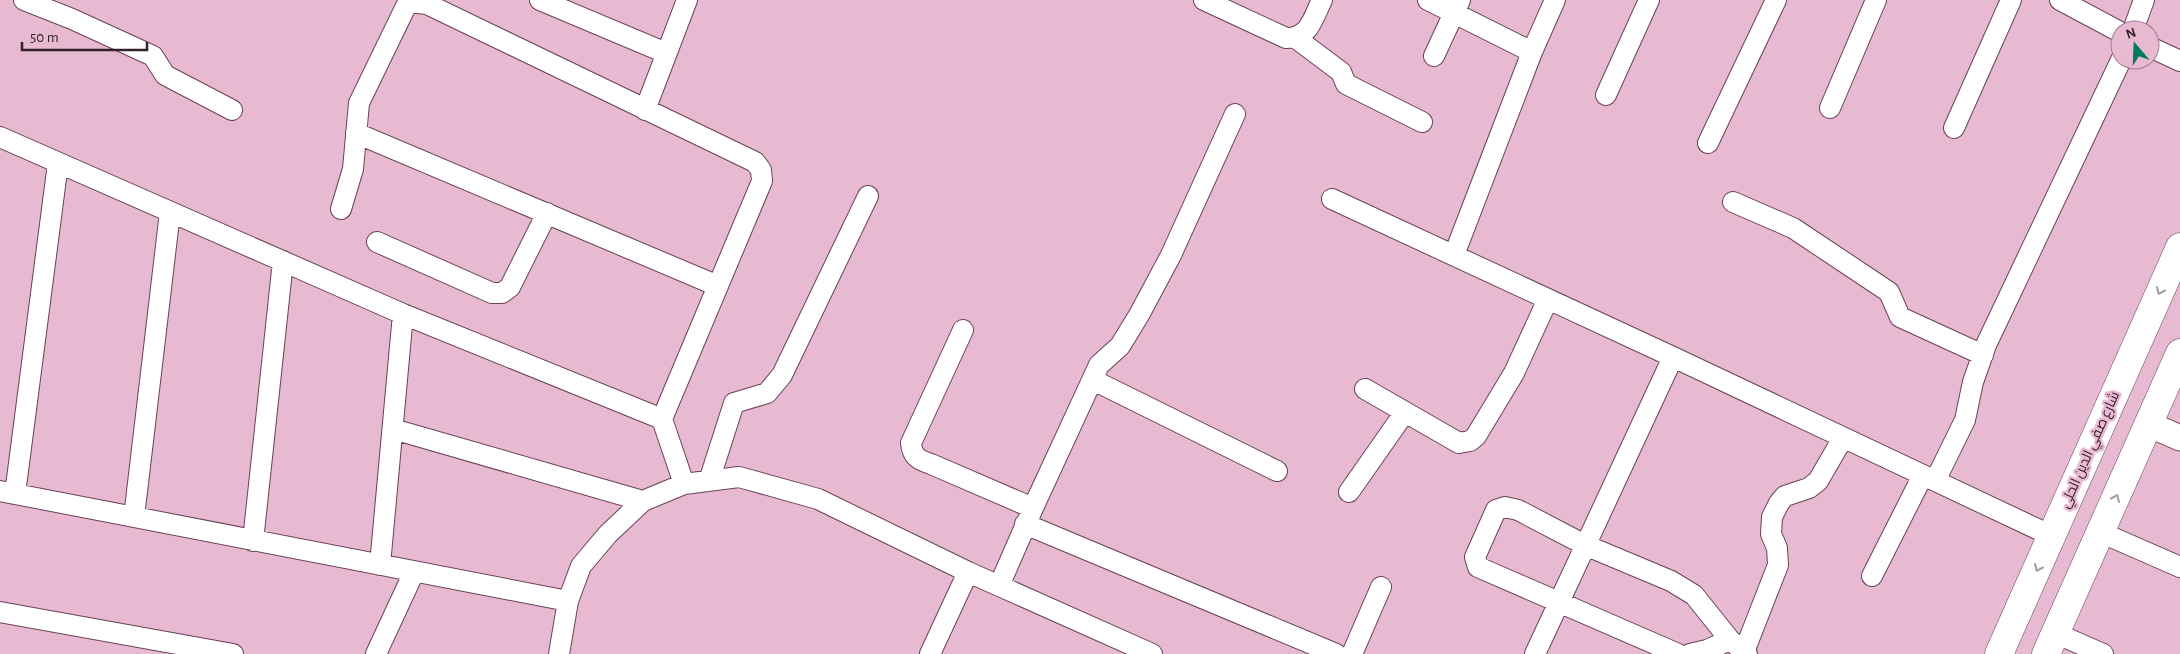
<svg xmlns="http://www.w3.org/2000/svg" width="2180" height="654" viewBox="0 0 2180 654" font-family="'Alegreya Sans',Cairo,sans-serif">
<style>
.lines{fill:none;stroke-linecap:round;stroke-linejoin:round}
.minor-casing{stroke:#684256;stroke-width:22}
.tertiary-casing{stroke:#684256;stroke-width:27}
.primary-casing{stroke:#684256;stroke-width:29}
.minor{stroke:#fff;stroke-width:20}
.tertiary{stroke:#fff;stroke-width:25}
.primary{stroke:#fff;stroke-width:28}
.oneway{stroke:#a39ca0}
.labels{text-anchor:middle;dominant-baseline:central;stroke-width:5;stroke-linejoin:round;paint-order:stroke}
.street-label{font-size:14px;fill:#33222b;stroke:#e8bad2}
</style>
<rect width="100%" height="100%" fill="#e8bad2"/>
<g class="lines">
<defs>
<path id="minor" d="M24 0 72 19 153 56 165 75 232 110
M540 0 666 53
M1204 0 1286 38C1309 39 1313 18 1322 0
M1428 0 1532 52
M2060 0 2120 32
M2133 30 2144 0
M1297 39 1341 72 1346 84 1422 122
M2150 47 2180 61
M1434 56 1460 0
M1606 95 1649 0
M1830 108 1876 0
M645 110 687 0
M1954 128 2011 0
M356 133 718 286
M0 137 403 314 662 419 684 484
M1708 143 1776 0
M1332 199 1673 357 2052 536
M1733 202 1793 228 1889 292 1900 317 1983 355
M341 209 353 169 359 103 408 2 427 4 755 162 761 170 762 181 662 419
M377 242 492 293H502L510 287 547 213
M1454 255 1532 52 1555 0
M963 330 911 443C912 456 918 460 931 464L1033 508
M1093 380 1277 471
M1365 389 1459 443 1470 441 1476 436 1514 373 1548 299
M393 429 643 501
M709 481 734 403 767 393 782 375 868 196
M1935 481 1965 420 1973 382 1986 345 2121 60
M0 491 568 601
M1349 492 1405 412
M15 494 58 163
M134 517 170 212
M1025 524 1336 654
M2100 532 2180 567
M253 541 283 261
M380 565 403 314
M1872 576 1923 475
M999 586 1033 508 1099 365 1120 346 1139 315 1171 255 1235 114
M0 612 233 654
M2055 633 2103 654
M1744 652 1778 565 1777 548 1771 534 1772 517 1779 503 1785 496 1809 488 1818 481 1843 438
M376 654 414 572
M559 654 568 601 581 566 608 534 643 501 684 484 739 477 818 499 968 572 1152 654
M930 654 968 572
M1352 654 1381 587
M1535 654 1673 357
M1678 654 1478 567 1475 557 1496 510 1505 507 1518 510 1585 545 1671 581 1694 595 1730 640 1747 654
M1690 654 1707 650 1730 640"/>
<path id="tertiary" d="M2148 424 2180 438"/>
<path id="primary" d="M1999 654 2180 247
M2046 654 2180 353"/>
</defs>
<use href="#minor" class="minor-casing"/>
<use href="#tertiary" class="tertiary-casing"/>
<use href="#primary" class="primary-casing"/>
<use href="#minor" class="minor"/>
<use href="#tertiary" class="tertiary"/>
<use href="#primary" class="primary"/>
</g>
<defs><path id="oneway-chevron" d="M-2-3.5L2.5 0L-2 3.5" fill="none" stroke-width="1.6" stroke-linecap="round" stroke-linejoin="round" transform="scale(1.25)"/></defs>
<g class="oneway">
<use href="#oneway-chevron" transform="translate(2160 291) rotate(114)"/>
<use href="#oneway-chevron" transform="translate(2116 498) rotate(-66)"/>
<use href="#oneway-chevron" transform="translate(2038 568) rotate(114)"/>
</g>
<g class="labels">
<g class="street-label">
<text transform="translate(2090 450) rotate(-66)">شارع صفي الدين الحلي</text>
</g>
</g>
<g transform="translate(2135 45) rotate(341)"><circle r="24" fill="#e8bad2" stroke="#a07d8f"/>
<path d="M0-4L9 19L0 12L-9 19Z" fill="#017c5b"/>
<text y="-8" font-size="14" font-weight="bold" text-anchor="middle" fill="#33222b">N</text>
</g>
<path d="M22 42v8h125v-8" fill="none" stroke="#33222b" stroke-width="2.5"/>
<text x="30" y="42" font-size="15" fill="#33222b" stroke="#e8bad2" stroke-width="4" paint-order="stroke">50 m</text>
</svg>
